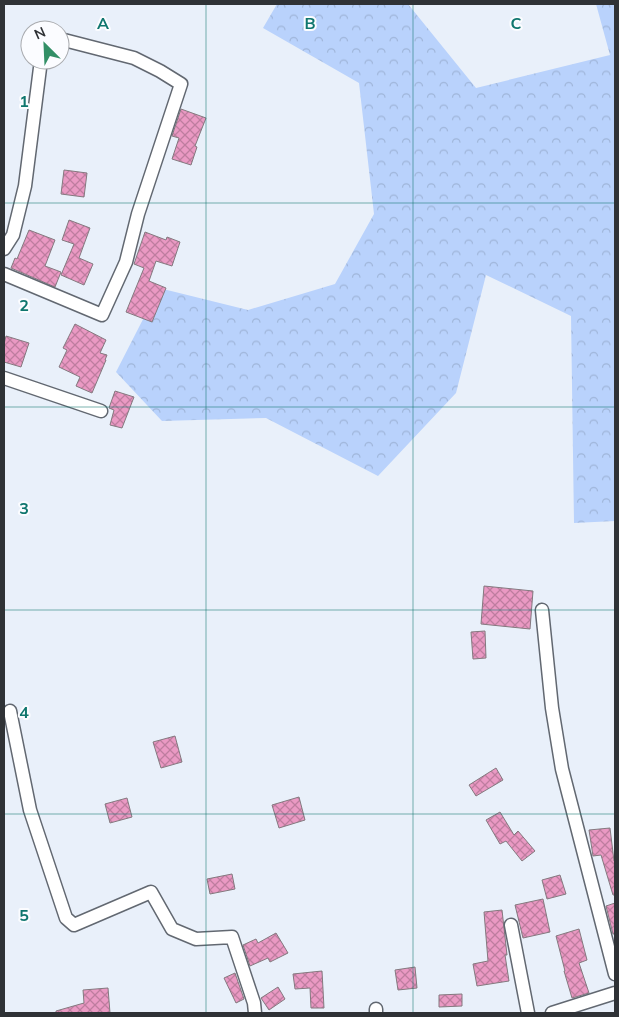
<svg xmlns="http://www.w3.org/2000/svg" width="619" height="1017" viewBox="0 0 619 1017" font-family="Mulish,sans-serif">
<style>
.forest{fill:url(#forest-crowns)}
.building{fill:url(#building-cross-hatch);stroke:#84797f}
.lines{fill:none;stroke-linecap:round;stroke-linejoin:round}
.minor-casing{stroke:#626871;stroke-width:15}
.minor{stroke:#fff;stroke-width:12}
.grid{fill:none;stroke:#0f766e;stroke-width:1;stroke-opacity:0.55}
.grid-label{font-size:16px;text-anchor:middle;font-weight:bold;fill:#0f766e;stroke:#fbfcff;stroke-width:4;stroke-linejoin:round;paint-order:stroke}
</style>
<defs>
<pattern id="forest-crowns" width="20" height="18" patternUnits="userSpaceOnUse" patternTransform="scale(1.25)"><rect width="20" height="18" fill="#b9d2fc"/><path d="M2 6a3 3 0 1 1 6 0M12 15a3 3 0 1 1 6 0" fill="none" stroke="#9fb5d9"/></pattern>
<pattern id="building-cross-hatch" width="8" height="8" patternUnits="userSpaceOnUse" patternTransform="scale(1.25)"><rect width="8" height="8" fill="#ea99c3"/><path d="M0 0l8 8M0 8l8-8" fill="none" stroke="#be7d9f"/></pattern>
</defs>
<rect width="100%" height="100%" fill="#e9f0fa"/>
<path class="forest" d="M277 4H408L476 88 610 55 596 4H615V521L574 523 571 316 486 275 456 393 378 476 266 418 162 421 116 372 159 288 248 310 335 284 374 214 359 83 263 28Z"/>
<path class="building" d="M181 109 206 118 195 146 197 147 191 165 172 159 179 138 172 136Z
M64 170 87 173 84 197 61 194Z
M69 220 90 228 79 258 93 264 84 285 61 275 74 244 62 240Z
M29 230 55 240 45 266 61 272 55 287 11 268 15 258 17 259Z
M145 232 166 240 167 237 180 242 172 266 156 261 149 281 166 288 152 322 126 312 144 268 134 264Z
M75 324 106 340 100 353 107 355 105 360H106L92 393 76 386 80 377 59 367 67 350 63 348Z
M6 336 29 343 21 367 4 362V344Z
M115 391 134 397 122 428 110 425 114 410 109 408Z
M484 586 533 591 530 629 481 624Z
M485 631 486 658 473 659 471 632Z
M175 736 182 762 161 768 153 742Z
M496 768 503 780 476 796 469 785Z
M299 797 305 820 279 828 272 805Z
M127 798 132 817 110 823 105 804Z
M500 812 514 835 518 831 535 851 522 861 506 841 500 844 486 820Z
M610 828 614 861 615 860V895H613L601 855 593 856 589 830Z
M232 874 235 889 210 894 207 879Z
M560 875 566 894 547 899 542 880Z
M543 899 550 932 523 938 515 905Z
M615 903V934H613L606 906Z
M502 910 507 955H505L509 981 477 986 473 964 488 961 484 912Z
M579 929 587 960 579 963 589 993 572 998 564 971H565L556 936Z
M276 933 288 953 270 962 268 958 250 966 243 945 256 939 258 943Z
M415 967 417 988 398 990 395 970Z
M322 971 324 1008H311L310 988 295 989 293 974Z
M235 973 244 999 236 1003 224 978Z
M278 987 285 999 269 1010 261 998Z
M108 988 110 1013H56V1011L84 1003 83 990Z
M462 994V1006L439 1007V995Z"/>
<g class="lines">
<defs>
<path id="minor" d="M4 249 13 235 25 186 41 60
M4 274 102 315 126 262 138 214 181 84 160 71 134 58 64 40H60
M4 378 101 411
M542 610 552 708 562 769 615 974
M10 711 30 810 66 918 74 925 151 892 172 929 196 939 232 937 254 1003 255 1013
M511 925 528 1013
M376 1009V1013
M552 1013 615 993"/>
</defs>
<use href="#minor" class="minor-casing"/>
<use href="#minor" class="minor"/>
</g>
<path class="grid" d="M206 4V1013M413 4V1013M4 203H615M4 407H615M4 610H615M4 814H615"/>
<g class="grid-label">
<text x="103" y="29">A</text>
<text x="310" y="29">B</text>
<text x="516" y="29">C</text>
<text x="24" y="107">1</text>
<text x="24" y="311">2</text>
<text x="24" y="514">3</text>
<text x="24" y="718">4</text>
<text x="24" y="921">5</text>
</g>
<rect width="619" height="1017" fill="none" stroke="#2f3236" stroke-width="10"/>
<g transform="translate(45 45) rotate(336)"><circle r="24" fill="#fbfcff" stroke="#a9abaf"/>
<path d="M0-4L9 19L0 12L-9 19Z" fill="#328f66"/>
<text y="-8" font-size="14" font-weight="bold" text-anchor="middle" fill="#2f3236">N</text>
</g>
</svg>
